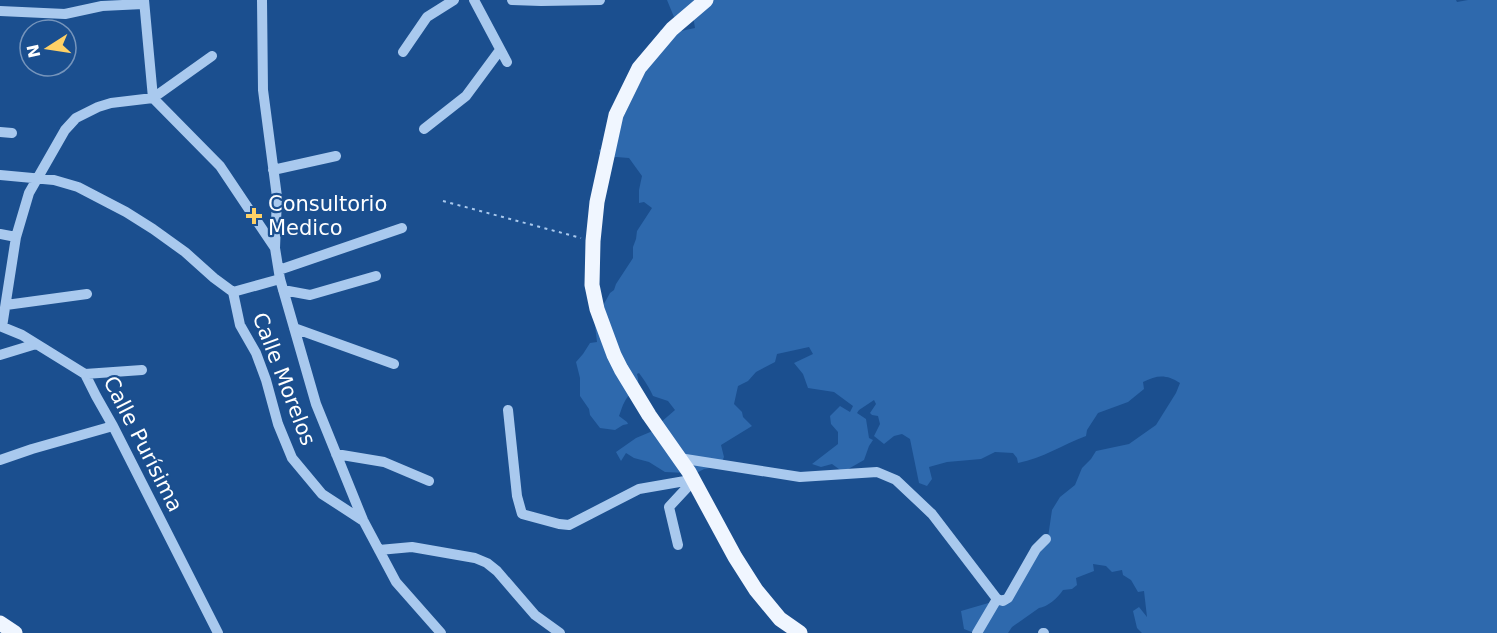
<svg xmlns="http://www.w3.org/2000/svg" width="1497" height="633" viewBox="0 0 1497 633" font-family="'DejaVu Sans',sans-serif">
<style>
.green{fill:#2e69ad}
.lines{fill:none;stroke-linecap:round;stroke-linejoin:round}
.path{stroke:#a9c9ee;stroke-width:2;stroke-dasharray:3 4.5;stroke-linecap:butt}
.minor{stroke:#a9c9ee;stroke-width:10}
.major{stroke:#f0f6ff;stroke-width:15}
.poi-dot{fill:#ffd166;stroke:#1b4f8f;stroke-width:2}
.labels{text-anchor:middle;dominant-baseline:central;stroke-width:4.5;stroke-linejoin:round;paint-order:stroke}
.poi-label{font-size:21px;fill:#fff;stroke:#1b4f8f;text-anchor:start}
.street-label{font-size:21px;fill:#fff;stroke:#1b4f8f}
</style>
<rect width="100%" height="100%" fill="#1b4f8f"/>
<path class="green" d="M667 0H1456L1457 2 1468 0H1497V633H1142L1137 628 1133 611 1139 607 1147 617 1144 591 1138 592 1131 580 1123 575 1122 570 1112 572 1106 566 1093 564 1094 571 1076 578 1077 585 1072 589 1063 590C1058 598 1047 607 1039 608L1012 627 1008 633H974L964 629 961 611 1009 597 1025 567 1047 544 1052 510 1060 497 1075 485 1082 468 1091 459 1096 451 1129 444 1156 425 1176 393 1180 383C1166 374 1157 375 1143 382L1144 389 1128 402 1098 413 1087 430 1086 436C1062 445 1043 458 1018 463L1017 458 1013 453 995 452 981 459 947 462 929 467 932 479 927 486 919 483 910 439 902 434 894 436 884 444 874 436 880 424 878 416 872 415 870 413 876 404 874 400 859 410 857 413 866 419 869 438 873 440 869 446 864 460 843 472 832 464 821 467 812 464 838 444V432L831 424 830 416 840 406 850 412 853 406 834 392 808 388 803 374 794 363 813 354 809 347 777 354 775 362 756 372 748 381 738 386 734 404 742 412 743 417 752 426 721 445 724 457 720 466 704 469 691 476 686 473 665 472 649 462 634 458 626 453 621 461 616 452 636 438 655 430 660 423 675 410 668 401 653 396C649 387 645 381 639 373L637 374C642 393 631 389 625 401 622 406 621 411 619 416L627 422 628 424 623 425 615 430 600 428 590 415 589 409 580 396V378L576 362 583 354 590 343 597 342 594 317 600 311 610 293 614 290 616 284 633 258V247L636 239 637 231 652 208 644 202 639 203V190L642 176 629 158 616 157 602 160 599 150 610 144 662 38 660 30 665 29 667 34 695 28 693 16 674 17Z"/>
<g class="lines">
<path class="path" d="M443 201 581 238"/>
<path class="minor" d="M144 0 153 98 220 166 275 248
M262 0 263 90 277 197 275 248 280 279 316 404 363 520 396 582 441 633
M474 0 507 62
M512 0 541 1 600 0
M0 11 65 14 102 6 143 4
M403 52 427 17 454 0
M424 129 466 96 500 50
M0 132 12 133
M273 170 336 156
M0 175 54 180 78 187 126 212 153 229 185 252 214 278 233 292 240 325 256 353 266 380 278 424 292 458 322 494 362 520
M0 234 16 237
M279 270 402 228
M283 290 310 295 376 276
M233 292 280 279
M6 305 87 294
M0 326 22 335 85 374 96 396 113 426 218 633
M2 327 16 237 29 193 65 130 76 118 98 107 111 103 153 98 212 56
M294 328 394 364
M0 355 36 344
M85 374 142 370
M508 410 517 496 522 514 559 524 569 525 639 489 685 481 692 477
M336 454 384 462 429 481
M679 458 800 477 877 472 896 480 932 514 997 599 1003 601 1008 598 1036 549 1046 539
M0 460 32 449 113 426
M678 545 669 507 694 480
M379 550 412 547 475 558 487 563 497 571 535 615 560 633
M977 633 997 599
M1043 633H1044"/>
<path class="major" d="M706 0 672 29 639 68 616 115 597 202 593 241 592 285 597 309 614 355 621 369 649 415 689 472 735 557 756 590 780 619 800 633
M0 623 15 633"/>
</g>
<path class="poi-dot" d="M251 207h6v6h6v6h-6v6h-6v-6h-6v-6h6z"/>
<g class="labels">
<g class="poi-label">
<text x="268" y="204">Consultorio<tspan x="268" dy="24">Medico</tspan></text>
</g>
<g class="street-label">
<text transform="translate(284 379) rotate(69)">Calle Morelos</text>
<text transform="translate(143 444) rotate(63)">Calle Purísima</text>
</g>
</g>
<g transform="translate(48 48) rotate(258)"><circle r="28" fill="#1b4f8f" stroke="#7695bc" stroke-width="1.5"/>
<path d="M0-4.5L10 22L0 15L-10 22Z" fill="#ffd166"/>
<text y="-9" font-size="16" font-weight="bold" text-anchor="middle" fill="#ffffff">N</text>
</g>
</svg>
